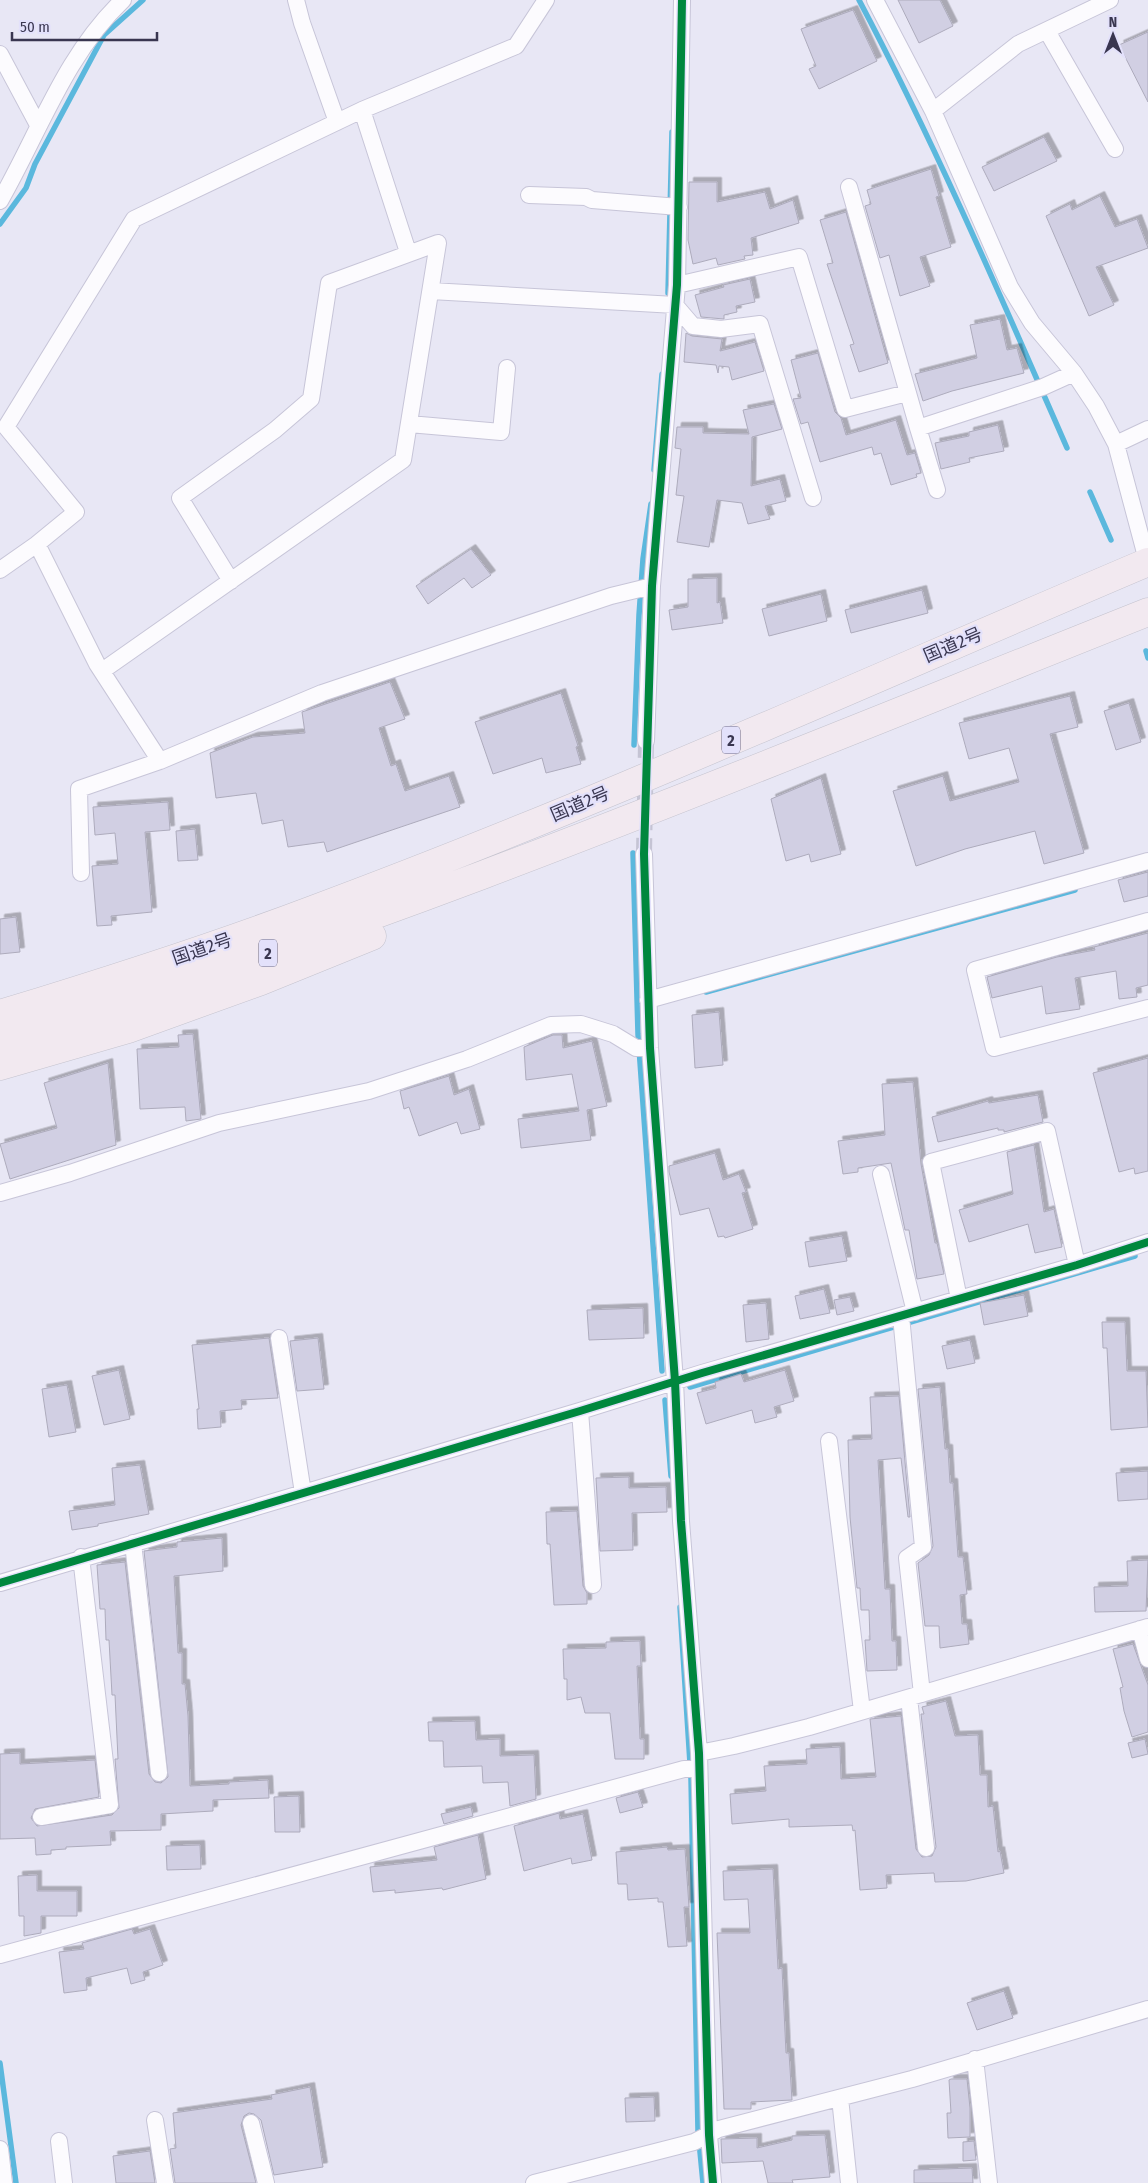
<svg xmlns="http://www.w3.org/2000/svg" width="1148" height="2183" viewBox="0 0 1148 2183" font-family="'Fira Sans Condensed','Noto Sans JP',sans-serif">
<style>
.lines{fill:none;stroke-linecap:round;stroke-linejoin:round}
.stream{stroke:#5bb8dd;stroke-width:5.5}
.building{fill:#d1cfe3;stroke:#adabbc;filter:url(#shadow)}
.minor-tunnel{stroke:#c5c4d4;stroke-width:16;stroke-dasharray:16 8;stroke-linecap:butt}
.minor-casing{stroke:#c7c5d8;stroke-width:18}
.trunk-casing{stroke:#c4c3ce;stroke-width:29}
.minor{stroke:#fcfbfe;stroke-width:16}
.trunk{stroke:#f2e9f0;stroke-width:28}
.cycleway-casing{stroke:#e3e1fb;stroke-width:11}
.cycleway{stroke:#00873e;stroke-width:8}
.labels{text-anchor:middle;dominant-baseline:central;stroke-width:4.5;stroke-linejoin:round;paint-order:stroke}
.shield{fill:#e3e1fb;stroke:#6c6983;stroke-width:1}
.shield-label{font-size:16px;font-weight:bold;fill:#393650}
.street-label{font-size:18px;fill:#393650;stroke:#e3e1fb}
</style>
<defs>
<filter id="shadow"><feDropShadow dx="4.5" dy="-4.5" stdDeviation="0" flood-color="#0004"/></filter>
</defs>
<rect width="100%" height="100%" fill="#e8e7f5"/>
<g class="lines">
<path class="stream" d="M859 0C936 146 1001 297 1067 448
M0 224 26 188 35 164 104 35 143 0
M668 293 672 132
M654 470 662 374
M1090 492 1111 540
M1146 651 1148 658
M634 745 639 615 643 559 651 504
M633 853 638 1034 662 1371
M706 992 1075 890
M690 1387 1135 1256
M665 1400 671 1476
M680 1607 691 1779 698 2131 703 2183
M0 2063 16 2183"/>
</g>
<path class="building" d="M898 0H940L953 26 919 43Z
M853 10 877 61 819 89 809 69 816 66 801 29Z
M1148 32V102L1119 45Z
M1044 137 1057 161 994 191 982 167Z
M931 169 939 196 936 197 951 247 920 257 930 286 900 296 889 255 880 258 865 206 871 204 867 190Z
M689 182H717V202L765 192 770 209 793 200 799 223 751 238 753 255 744 256 745 259 718 265 716 258 693 264 688 240Z
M1100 196 1115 227 1137 219 1148 248 1096 267 1114 305 1089 316 1046 216 1070 204 1072 210Z
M846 212 888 363 859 372 850 345 854 344 827 264 833 263 820 220Z
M750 279 755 302 736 306 737 312 724 315V319L701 317 695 295 724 287 723 285Z
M1000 319 1007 350 1017 348 1024 373 952 391 923 401 915 374 977 358 970 325Z
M686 333 692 336 722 339 720 351 755 342 764 371 732 380 729 367 719 366 718 373 716 365 684 362Z
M818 353 835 412 841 418 846 435 896 420 907 455 915 453 921 473 916 474 917 477 891 485 881 453 874 455 872 447 820 462 808 422 801 424 793 399 801 398 791 360Z
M774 404 782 429 752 437 751 486 780 479 786 501 765 506 770 519 748 524 742 503 717 500 709 547 677 542 684 496 676 495 681 449 675 448 677 427H703V433L749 434 743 410Z
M998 425 1004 451 969 458 970 462 941 469 935 443 969 436V432Z
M471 549 491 575 472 588 464 578 428 604 416 586Z
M717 578V603L720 602 723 623 672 630 669 610 688 607V579Z
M922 590 928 613 851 633 845 610Z
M821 594 827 621 769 636 762 609Z
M390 682 405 719 379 728 391 766 396 764 405 791 449 776 460 807 327 852 324 842 288 847 283 820 262 824 256 793 216 798 210 753 253 737 305 733 302 712Z
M561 693 578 746 576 747 581 764 546 773 542 758 493 774 475 722Z
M1070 696 1078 727 1050 734 1084 853 1044 864 1035 831 965 849 916 866 893 791 943 776 950 801 1019 782 1009 748 969 759 959 723Z
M1129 703 1141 742 1116 750 1104 711Z
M821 778 841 854 811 862 809 854 786 861 771 799Z
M168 802 170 830 145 832 152 912 111 916 112 925 97 926 92 866 118 864 115 833 95 835 93 807Z
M195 829 198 860 178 861 176 831Z
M1148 872V896L1124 902 1118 880Z
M16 917 20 952 0 954V919Z
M1148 933V985L1136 988 1137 997 1119 999 1116 971 1075 978 1080 1009 1046 1014 1042 986 992 998 987 977 1057 957 1095 950 1094 947Z
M719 1012 723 1065 695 1068 692 1015Z
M193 1034 201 1119 186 1121 185 1107 140 1109 137 1049 179 1047 178 1035Z
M553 1035H562L563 1048 592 1041 607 1106 587 1110 591 1140 521 1148 518 1119 579 1111 572 1074 526 1080 524 1047Z
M1148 1058V1171L1135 1174 1134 1168 1119 1172 1093 1073Z
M108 1063 116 1145 10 1179 0 1144 57 1128 44 1083Z
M449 1076 454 1095 469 1089 480 1129 461 1134 457 1122 419 1136 409 1107 404 1109 400 1091Z
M913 1082 921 1164 935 1243H937L944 1274 917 1279 909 1230H905L891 1163 858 1168V1172L843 1174 838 1141 885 1135 882 1084Z
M1038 1095 1043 1122 1004 1132V1130H998V1128L938 1142 932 1117 988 1101 989 1103Z
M1034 1145 1044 1212 1054 1209 1062 1247 1035 1253 1028 1224 969 1242 959 1210 1013 1194 1007 1152Z
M715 1153 723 1180 739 1174 746 1192 742 1193 753 1229 725 1238 724 1236 718 1237 709 1208 680 1215 669 1172V1166Z
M842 1236 847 1261 809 1267 805 1242Z
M824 1289 830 1313 800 1319 795 1296Z
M1024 1295 1028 1316 984 1325 980 1303Z
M850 1297 854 1311 837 1315 834 1300Z
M766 1303 769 1339 746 1342 743 1305Z
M643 1308 644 1338 589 1340 587 1310Z
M1102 1322H1125L1127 1371H1146L1148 1427 1111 1430 1107 1348H1103Z
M269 1338 278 1398 241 1400 242 1409 220 1411 221 1427 198 1429 197 1409H199L192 1345Z
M318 1338 324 1389 297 1391 290 1341Z
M970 1340 975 1363 947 1369 942 1346Z
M119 1370 130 1419 104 1425 92 1376Z
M785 1370 794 1401 774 1407 777 1417 755 1423 752 1410 706 1424 697 1393 716 1388 715 1382 741 1374 744 1382Z
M67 1385 76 1432 49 1437 42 1389Z
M940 1387 945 1449H948L950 1483H953L958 1557H963L967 1594 960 1595 962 1624H967L969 1644 940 1648 939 1626H925L918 1563 929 1555 933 1546 918 1389Z
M899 1396 910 1517H908L901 1458 878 1460 885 1589H890L892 1641H896L897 1670 867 1671 865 1640H870L869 1610H861L860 1588H857L850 1517 848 1440 872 1439 870 1397Z
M140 1465 149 1514 98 1524V1526L72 1530 69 1511 115 1505 112 1468Z
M1148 1471V1499L1118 1501 1116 1473Z
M629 1477V1488L666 1487 667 1512 632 1513 633 1550 600 1551 596 1478Z
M577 1511 583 1586 587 1593V1604L554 1605 550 1544H547L546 1512Z
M222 1538 223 1571 174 1576 178 1653H182V1684H185L188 1716 190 1786 229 1784V1782L268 1780 269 1798 213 1800V1811L161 1814V1830L110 1831 111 1845 66 1847V1849L51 1850V1854L36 1855 35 1838 0 1839V1754L20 1753V1764L95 1760 99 1797 35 1809 31 1818 37 1826 112 1815 119 1808 115 1759H118L115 1695H112L109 1640H106L105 1609H100L97 1565 125 1562 149 1774 155 1782 161 1783 168 1777 144 1551 177 1547V1542Z
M1148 1560 1146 1611 1095 1612 1094 1587 1128 1586 1127 1561Z
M640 1641 641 1666H637L640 1739H644V1759H615L610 1713H585L581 1697 567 1700V1679H564L563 1649 606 1648V1642Z
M1133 1644 1148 1685V1732L1132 1737 1124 1711 1120 1688 1123 1687 1113 1649Z
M946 1701 955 1736 978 1735 980 1775H987L988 1807 993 1806 998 1852 1000 1851 1004 1873 966 1881 935 1882 934 1873 886 1875 887 1888 860 1890 855 1830 853 1831 852 1825 789 1827V1819L732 1824 730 1794 766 1791 764 1766 807 1764 806 1749 840 1747 841 1779 876 1777 870 1719 901 1716 916 1849 922 1857 932 1856 936 1847 921 1714H924L922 1707Z
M475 1721 476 1740 500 1739V1756L534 1755 536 1799 510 1806 508 1782 483 1783 482 1766 444 1767 443 1741H429L428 1722Z
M1145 1739 1148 1754 1132 1758 1128 1743Z
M638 1792 643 1807 620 1813 616 1798Z
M299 1796 300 1832H275L274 1797Z
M471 1807 473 1816 444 1824 441 1814Z
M559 1813 560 1819 583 1814 592 1860 572 1864 571 1858 524 1871 514 1826Z
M478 1835 486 1879 443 1890 442 1888 395 1893V1890L373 1892 370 1867 437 1860 434 1847Z
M200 1845 201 1869 167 1870 166 1846Z
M667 1847 668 1850 685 1849 689 1907H684L687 1946 668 1947 663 1902H658V1898L628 1900 627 1884H618L616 1852Z
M773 1869 778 1969 782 1968 786 2053H789L792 2100 751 2102V2109H724L717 1933H750L748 1899 724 1900 723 1871Z
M37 1875V1891H77V1916H41V1933L24 1936V1916H19L18 1876Z
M132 1929 134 1934 150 1929 163 1965 143 1972 145 1980 131 1984 127 1968 86 1978 87 1990 64 1993 59 1952 84 1949 82 1943Z
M1004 1991 1013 2018 977 2030 967 2003Z
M951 2079H967L970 2108V2137L948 2138 947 2113H951L949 2080Z
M310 2087 323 2167 274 2175 261 2120 254 2114 249 2113 244 2116 241 2125 256 2183H175L170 2149 176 2148 173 2113 272 2099 271 2095Z
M654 2097 655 2121 626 2122 625 2098Z
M825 2135 830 2177 792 2180 793 2183H768L763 2161 722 2163 721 2139 757 2138V2148L792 2140V2136Z
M974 2141 976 2160 963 2161V2142Z
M150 2151 155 2183H116L113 2156Z
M972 2168 973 2183H914V2170Z"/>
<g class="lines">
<path class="minor-tunnel" d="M644 854 646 741"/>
<defs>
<path id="minor" d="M296 0 302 23 337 122
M875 0 933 111 1010 287 1032 323 1074 373 1096 406 1116 444 1148 564
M1047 31 1115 149
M0 54 38 125
M362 110 408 252
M933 111 1018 44 1110 0
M849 187 918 428 1043 387 1074 373
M529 195 586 197 592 200 679 207
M0 201C39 133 65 55 123 0
M677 285 799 257 845 409 907 393
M431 291 675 305 693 326 721 329 760 324 813 498
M409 424 501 432 507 368
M918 428 937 490
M1116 444 1148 429
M37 544 97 664 160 761
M0 570 37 544 76 512 6 427 134 219 362 110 516 46 546 0
M102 671 403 460 438 243 329 283 311 399 275 430 180 498 231 581
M646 741 652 586 677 285 682 0
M644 854 650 1048 675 1381 681 1521 699 1753 709 2135 713 2183
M81 873 79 789 160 761 322 693 611 596 652 586
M1148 921 975 970 994 1048 1148 1008
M648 1000 1148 861
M881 1174 915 1312
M0 1193 70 1173 219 1123 369 1091 467 1059 551 1025 581 1024 613 1034 636 1048H650
M959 1299 931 1162 1047 1131 1077 1265
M901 1316 923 1547 907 1558 922 1694
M279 1338 303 1493
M580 1411 593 1585
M829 1441 862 1711
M133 1543 159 1773
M0 1583 580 1411 702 1373 1077 1265 1148 1242
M1140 1629 1148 1659
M909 1698 926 1848
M699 1753 734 1746 809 1727 1148 1627
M41 1817 110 1805 81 1557
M0 1955 684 1769H699
M975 2059 989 2183
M840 2098 849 2183
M155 2120 165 2183
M251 2123 266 2183
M59 2141 64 2183
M0 2149 4 2183
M534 2183 694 2142 719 2129 912 2079 1148 2009"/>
<path id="trunk" d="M0 1014C105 982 209 949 312 910 595 805 870 680 1148 562
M0 1040C392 922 768 763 1148 612
M0 1066 128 1029 261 981 372 936"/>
</defs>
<use href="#minor" class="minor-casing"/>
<use href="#trunk" class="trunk-casing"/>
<use href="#minor" class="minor"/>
<use href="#trunk" class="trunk"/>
<defs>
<path id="cycleway" d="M682 0 677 285 652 586 644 854 650 1048 675 1381 681 1521 699 1753 709 2135 713 2183
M0 1583 580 1411 702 1373 1077 1265 1148 1242"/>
</defs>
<use href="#cycleway" class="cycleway-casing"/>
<use href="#cycleway" class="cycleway"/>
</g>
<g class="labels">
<g class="shield">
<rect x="722" y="726.5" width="18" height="27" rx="4"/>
<rect x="259" y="939.5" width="18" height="27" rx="4"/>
</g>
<g class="shield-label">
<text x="731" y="740">2</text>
<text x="268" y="953">2</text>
</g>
<g class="street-label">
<text transform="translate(953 645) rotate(-23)">国道2号</text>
<text transform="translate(580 804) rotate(-23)">国道2号</text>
<text transform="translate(202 949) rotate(-19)">国道2号</text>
</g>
</g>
<g transform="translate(1113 35)" stroke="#e3e1fb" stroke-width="4" paint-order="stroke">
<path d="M0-4L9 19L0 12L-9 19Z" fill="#393650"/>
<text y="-8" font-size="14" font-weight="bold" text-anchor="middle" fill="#393650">N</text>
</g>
<path d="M12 32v8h145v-8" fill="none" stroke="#393650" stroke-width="2.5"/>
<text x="20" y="32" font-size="15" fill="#393650" stroke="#e3e1fb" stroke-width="4" paint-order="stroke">50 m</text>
</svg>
